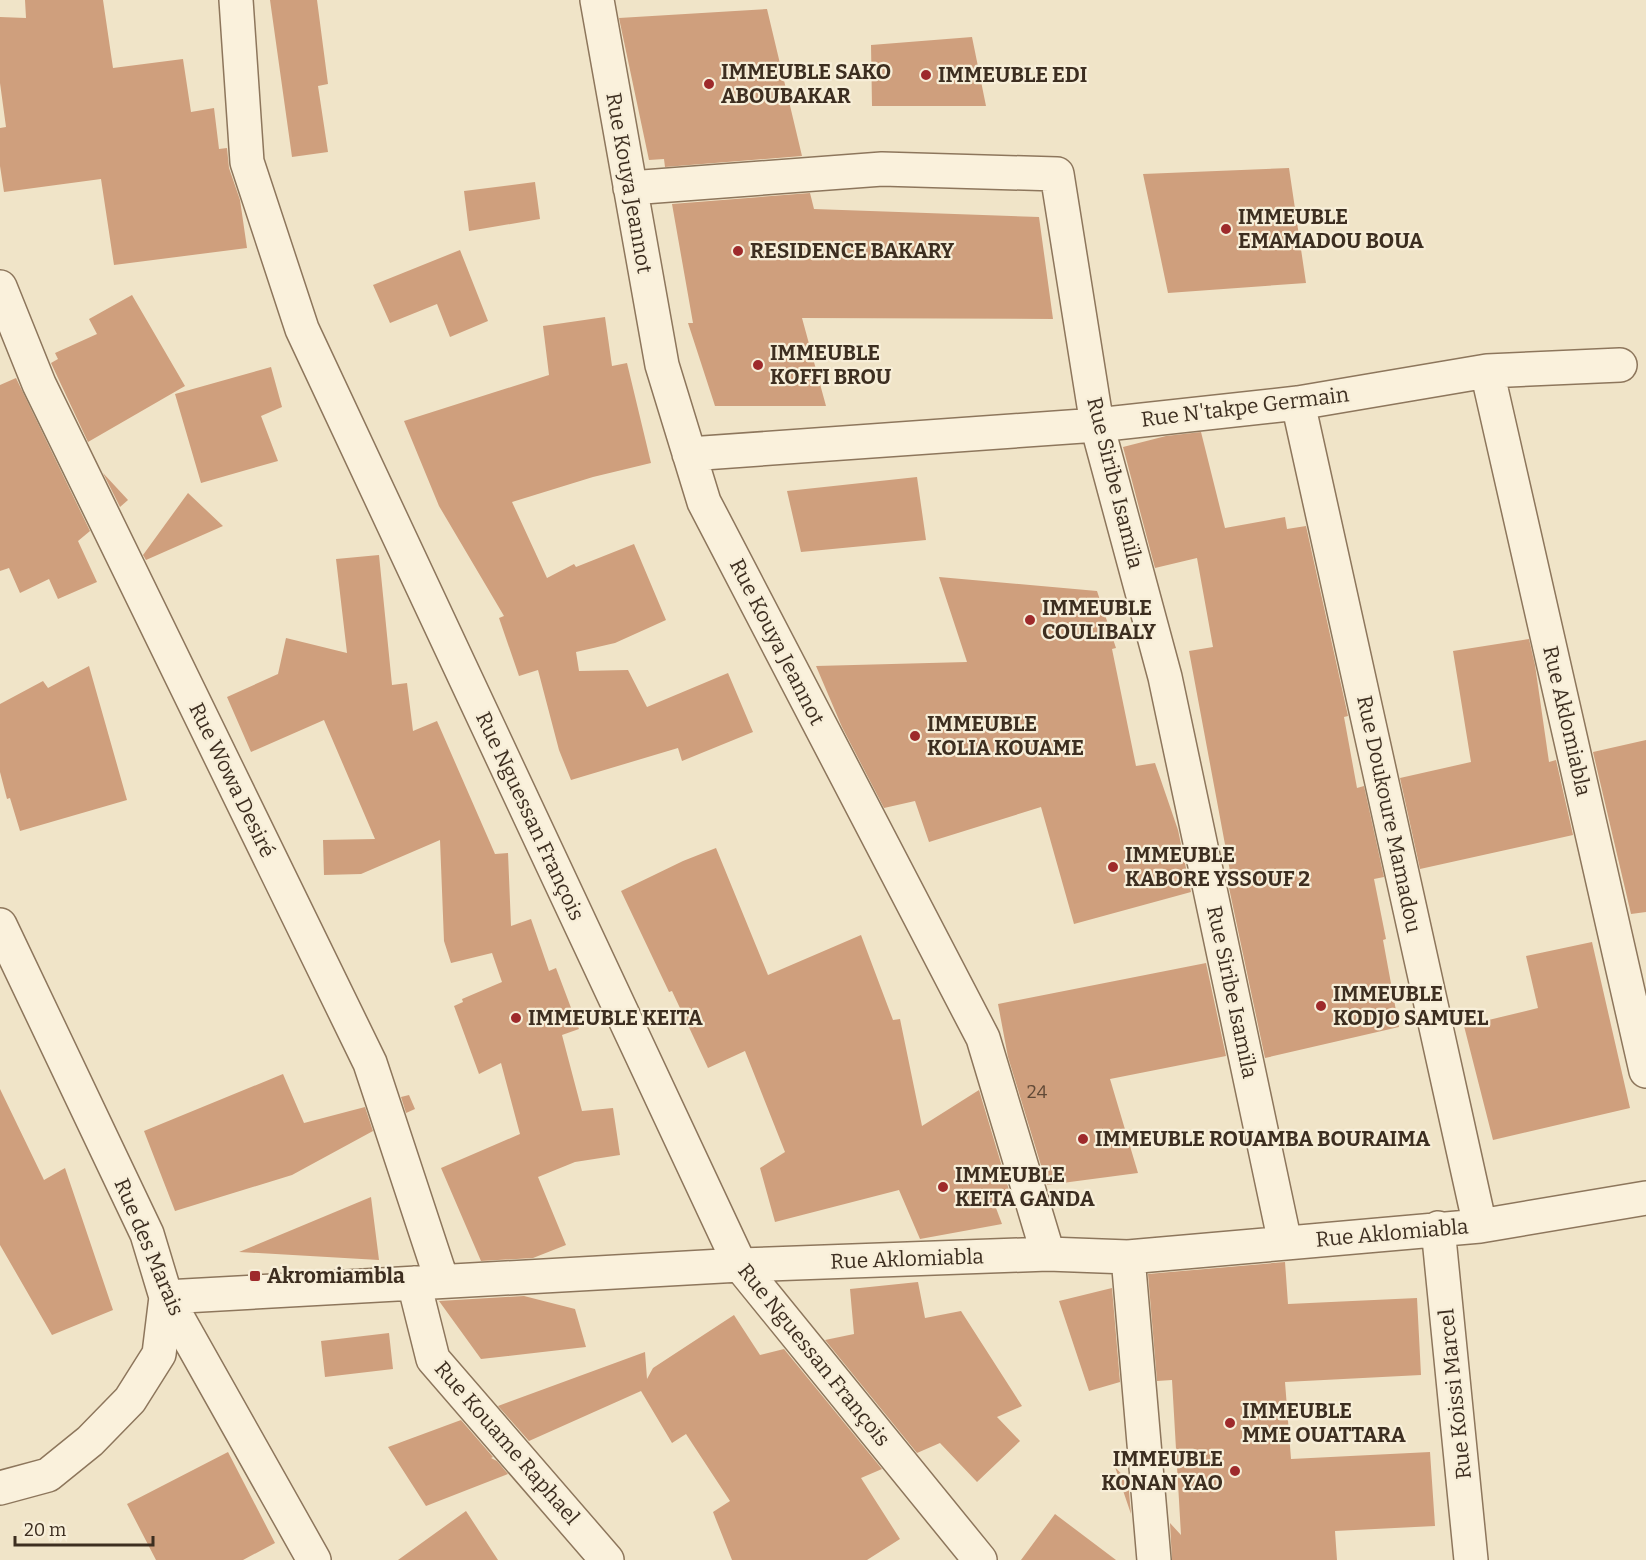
<svg xmlns="http://www.w3.org/2000/svg" width="1646" height="1560" viewBox="0 0 1646 1560" font-family="Bitter,serif">
<style>
.building{fill:#cf9f7d}
.lines{fill:none;stroke-linecap:round;stroke-linejoin:round}
.minor-casing{stroke:#8d765c;stroke-width:36}
.tertiary-casing{stroke:#8d765c;stroke-width:36}
.minor{stroke:#faf1dc;stroke-width:33}
.tertiary{stroke:#faf1dc;stroke-width:33}
.poi-dot{fill:#9e2a2b;stroke:#f7eed8;stroke-width:2}
.labels{text-anchor:middle;dominant-baseline:central;stroke-width:4.5;stroke-linejoin:round;paint-order:stroke}
.number-label{font-size:18px;fill:#624a37}
.poi-label{font-size:21px;font-weight:bold;fill:#3d2e20;stroke:#f7eed8;text-anchor:start}
.street-label{font-size:21px;fill:#3d2e20;stroke:#f7eed8}
</style>
<rect width="100%" height="100%" fill="#f0e4c8"/>
<path class="building" d="M25 0H103L113 68 183 59 191 112 214 108 219 149 227 148 229 168 240 200 247 248 114 265 101 179 4 192 0 166V128L6 127 0 83V17L26 18Z
M270 0H317L328 84 318 86 328 152 292 157Z
M767 9 802 156 665 167 664 159 649 160 619 18Z
M972 37 986 106H872L871 45Z
M1289 168 1306 283 1168 293 1143 174Z
M535 182 540 219 469 231 464 191Z
M810 193 814 209 1039 217 1053 319 802 318 826 406H715L688 323H693L672 204Z
M460 250 488 321 450 337 437 304 390 323 373 285Z
M132 295 185 386 88 442 51 363 58 359 55 353 97 334 89 319Z
M605 317 612 366 627 363 651 463 593 477 512 502 547 578 574 564 576 567 634 544 666 620 615 643 576 652 579 671 628 670 647 707 728 673 753 732 682 761 678 748 571 780 559 750 538 670 519 676 499 618 504 616 439 506 404 421 549 375 543 326Z
M271 367 282 407 261 416 278 461 201 483 175 394Z
M16 378 90 531 78 541 97 582 58 599 49 579 20 593 9 568 0 571V385Z
M1201 432 1225 528 1285 517 1287 529 1306 526 1348 716 1344 717 1357 788 1364 786 1384 877 1374 879 1386 939 1383 940 1399 1027 1265 1058 1228 883 1232 882 1189 651 1213 647 1197 558 1155 568 1123 447 1166 436Z
M103 473 128 500 120 507Z
M917 477 926 540 801 552 787 491Z
M188 493 223 526 146 560 143 555Z
M379 555 392 685 407 683 413 731 437 721 495 854 508 853 511 926 531 919 549 971 556 968 579 1029 562 1035 582 1111 613 1108 620 1155 575 1162 538 1177 566 1245 533 1258 481 1261 441 1168 520 1134 501 1063 479 1074 454 1006 463 1002 462 999 502 982 492 953 451 963 444 941 440 840 361 874 324 875 323 840 375 839 324 720 251 752 227 697 278 674 286 638 347 653 336 559Z
M939 577 1097 591 1116 648 1112 649 1136 766 1155 763 1178 830 1191 892 1074 924 1041 807 929 842 915 801 884 808 842 727 816 666 967 662Z
M1529 639 1535 665 1549 762 1556 760 1573 835 1420 869 1400 778 1471 762 1453 651Z
M89 666 127 800 20 831 10 798 7 799 0 772V704L43 681 48 688Z
M1646 740V912L1631 914 1593 752Z
M716 848 768 975 861 935 893 1020 900 1019 922 1126 979 1090 1009 1190 990 1192 1002 1224 920 1239 899 1190 775 1222 760 1168 785 1152 745 1051 708 1068 672 991 669 992 621 891 683 861Z
M1592 942 1630 1108 1493 1140 1464 1026 1538 1008 1526 956Z
M1206 963 1226 1056 1110 1079 1138 1173 1047 1185 1008 1057 998 1004Z
M283 1074 304 1123 365 1107 373 1131 292 1175 175 1211 144 1131Z
M0 1089 44 1180 65 1168 113 1310 52 1335 0 1245Z
M409 1095 415 1109 406 1113 401 1097Z
M371 1197 379 1260 239 1252Z
M1285 1262 1288 1304 1417 1298 1421 1375 1285 1382 1291 1459 1430 1452 1435 1526 1335 1531 1337 1560H1172L1170 1523 1181 1535 1172 1380 1157 1381 1148 1274Z
M918 1282 925 1318 961 1311 1022 1406 997 1417 1020 1441 977 1482 940 1443 917 1453 825 1340 854 1334 850 1289Z
M1112 1288 1120 1382 1089 1391 1059 1301Z
M524 1296 575 1309 586 1347 481 1359 439 1301Z
M734 1315 760 1355 784 1349 882 1469 861 1478 900 1539 867 1560H732L713 1512 730 1501 686 1434 672 1443 641 1391 529 1441 498 1406 645 1352 647 1379 653 1368Z
M389 1333 393 1369 325 1377 321 1341Z
M461 1420 493 1457 491 1458 497 1461 508 1474 426 1506 388 1447Z
M228 1452 275 1543 243 1560H156L127 1504Z
M1115 1467 1128 1481 1131 1514Z
M466 1511 498 1560H398Z
M1055 1514 1116 1560H1021Z"/>
<g class="lines">
<defs>
<path id="minor" d="M236 0 247 162 302 329 740 1265 980 1560
M597 0 662 365 704 502 983 1038 1048 1254
M630 188 882 169 1057 174 1097 425 1165 677 1285 1243
M0 287 39 384 370 1063 442 1281
M1487 371 1646 1071
M1298 403 1480 1226
M689 454 1097 425 1298 403 1487 371 1620 365
M1438 1228 1471 1560
M1128 1257 1154 1560
M414 1283 433 1359 607 1560
M314 1560 166 1297 740 1265 1048 1254 1128 1257 1480 1226 1646 1198"/>
<path id="tertiary" d="M0 925 147 1234 166 1297 159 1354 130 1400 90 1441 48 1475 0 1488"/>
</defs>
<use href="#minor" class="minor-casing"/>
<use href="#tertiary" class="tertiary-casing"/>
<use href="#minor" class="minor"/>
<use href="#tertiary" class="tertiary"/>
</g>
<g class="poi-dot">
<circle cx="926" cy="75" r="6"/>
<circle cx="709" cy="84" r="6"/>
<circle cx="1226" cy="229" r="6"/>
<circle cx="738" cy="251" r="6"/>
<circle cx="758" cy="365" r="6"/>
<circle cx="1030" cy="620" r="6"/>
<circle cx="915" cy="736" r="6"/>
<circle cx="1113" cy="867" r="6"/>
<circle cx="1321" cy="1006" r="6"/>
<circle cx="516" cy="1018" r="6"/>
<circle cx="1083" cy="1139" r="6"/>
<circle cx="943" cy="1187" r="6"/>
<rect x="249" y="1270" width="12" height="12" rx="3"/>
<circle cx="1230" cy="1423" r="6"/>
<circle cx="1235" cy="1471" r="6"/>
</g>
<g class="labels">
<g class="number-label">
<text x="1037" y="1092">24</text>
</g>
<g class="poi-label">
<text x="721" y="72">IMMEUBLE SAKO<tspan x="721" dy="24">ABOUBAKAR</tspan></text>
<text x="938" y="75">IMMEUBLE EDI</text>
<text x="1238" y="217">IMMEUBLE<tspan x="1238" dy="24">EMAMADOU BOUA</tspan></text>
<text x="750" y="251">RESIDENCE BAKARY</text>
<text x="770" y="353">IMMEUBLE<tspan x="770" dy="24">KOFFI BROU</tspan></text>
<text x="1042" y="608">IMMEUBLE<tspan x="1042" dy="24">COULIBALY</tspan></text>
<text x="927" y="724">IMMEUBLE<tspan x="927" dy="24">KOLIA KOUAME</tspan></text>
<text x="1125" y="855">IMMEUBLE<tspan x="1125" dy="24">KABORE YSSOUF 2</tspan></text>
<text x="1333" y="994">IMMEUBLE<tspan x="1333" dy="24">KODJO SAMUEL</tspan></text>
<text x="528" y="1018">IMMEUBLE KEITA</text>
<text x="1095" y="1139">IMMEUBLE ROUAMBA BOURAIMA</text>
<text x="955" y="1175">IMMEUBLE<tspan x="955" dy="24">KEITA GANDA</tspan></text>
<text x="267" y="1276">Akromiambla</text>
<text x="1242" y="1411">IMMEUBLE<tspan x="1242" dy="24">MME OUATTARA</tspan></text>
<text x="1223" y="1459" text-anchor="end">IMMEUBLE<tspan x="1223" dy="24">KONAN YAO</tspan></text>
</g>
<g class="street-label">
<text transform="translate(629 183) rotate(80)">Rue Kouya Jeannot</text>
<text transform="translate(1245 407) rotate(-7)">Rue N'takpe Germain</text>
<text transform="translate(1115 483) rotate(76)">Rue Siribe Isamïla</text>
<text transform="translate(777 642) rotate(63)">Rue Kouya Jeannot</text>
<text transform="translate(1567 721) rotate(77)">Rue Aklomiabla</text>
<text transform="translate(232 780) rotate(64)">Rue Wowa Desiré</text>
<text transform="translate(1389 814) rotate(78)">Rue Doukoure Mamadou</text>
<text transform="translate(530 816) rotate(65)">Rue Nguessan François</text>
<text transform="translate(1232 992) rotate(78)">Rue Siribe Isamïla</text>
<text transform="translate(1392 1233) rotate(-5)">Rue Aklomiabla</text>
<text transform="translate(149 1247) rotate(67)">Rue des Marais</text>
<text transform="translate(907 1259) rotate(-2)">Rue Aklomiabla</text>
<text transform="translate(814 1355) rotate(51)">Rue Nguessan François</text>
<text transform="translate(1455 1394) rotate(-96)">Rue Koissi Marcel</text>
<text transform="translate(507 1443) rotate(49)">Rue Kouame Raphael</text>
</g>
</g>
<path d="M15 1536v9h138v-9" fill="none" stroke="#3d2e20" stroke-width="3"/>
<text x="24" y="1536" font-size="18" fill="#3d2e20" stroke="#f7eed8" stroke-width="4.5" paint-order="stroke">20 m</text>
</svg>
